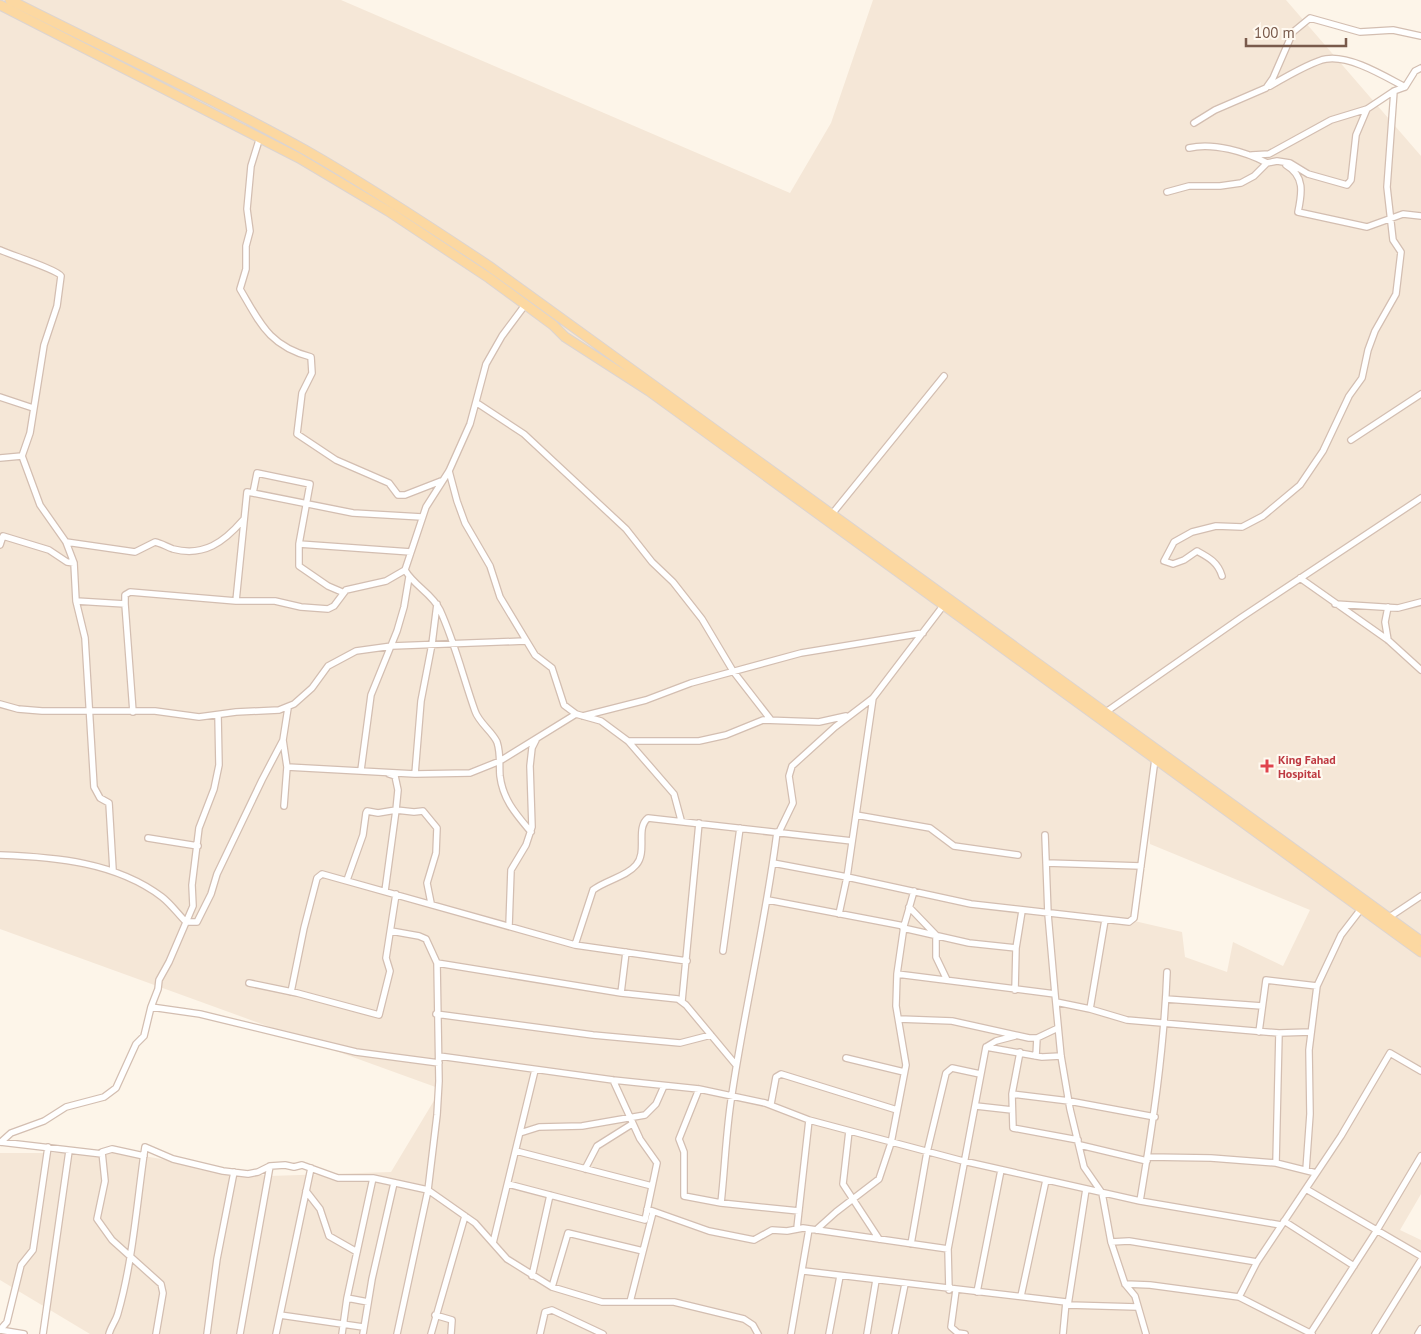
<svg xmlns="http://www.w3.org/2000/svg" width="1421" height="1334" viewBox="0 0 1421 1334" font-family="'PT Sans',sans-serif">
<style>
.residential{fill:#f5e7d7;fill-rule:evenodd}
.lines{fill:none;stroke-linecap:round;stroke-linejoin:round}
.street-casing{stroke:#d3beb1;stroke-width:8}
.primary-casing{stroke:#dcd4d0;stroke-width:11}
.street{stroke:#fff;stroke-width:5.5}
.primary{stroke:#fcd8a1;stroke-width:9}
.health-dot{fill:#e0444e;stroke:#fff9f0;stroke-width:2}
.labels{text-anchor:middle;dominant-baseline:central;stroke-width:4.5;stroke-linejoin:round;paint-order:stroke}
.health-label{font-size:12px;font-weight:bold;fill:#be3a42;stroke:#fff9f0;text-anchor:start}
</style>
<rect width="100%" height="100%" fill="#fdf5e9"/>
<path class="residential" d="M0 0H341L790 193 831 123 873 0H1286L1421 156V1194L1400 1230 1421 1240V1334H90L0 1280V1153H124L269 1176 391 1172 441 1089 0 929ZM1149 828 1150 844 1310 910 1283 966 1233 942 1227 972 1185 957 1182 932 1130 920Z"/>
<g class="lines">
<defs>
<path id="street" d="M1270 86C1282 79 1313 61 1326 59 1350 55 1384 76 1405 87
M1194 123 1215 110 1266 88 1273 78 1293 32 1310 18 1360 32 1393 30 1421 36
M260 137 251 166 247 209 250 231 246 246V269L240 289C260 323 269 346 311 357L312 373 302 393 297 434 336 460 389 483 398 495H405L441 481
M1189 148C1213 142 1246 152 1267 163
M1252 155 1269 154 1331 120 1367 109 1394 91 1405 87 1415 71 1421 68
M1286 165C1305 176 1302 193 1298 212L1367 227 1403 214 1421 216
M1167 192 1189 186H1220L1241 183 1254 176 1267 163 1277 161 1290 163 1308 174 1347 185 1351 180 1356 135 1367 109
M0 250C11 255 58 270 61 276L57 306 44 345 30 433 22 456 40 505 66 542 74 563 76 601 85 638 94 787 100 798 109 803 113 870
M0 397 33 408
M477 403 524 434 626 529 652 562 673 582 702 619 733 671 771 720
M1351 440 1421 394
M0 458 22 456
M449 471 457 501 465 523 490 566 500 597 535 655 552 668 564 705 576 714 601 721 628 741 674 794 681 820
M253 493 353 513 422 517
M832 514 944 376
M66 542 135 552 155 542C161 543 167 547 173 549 204 557 224 542 243 520
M299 544 411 552
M0 545 3 536 49 550 67 562 74 563
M405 570C414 586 432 593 440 610 455 643 463 677 475 711 479 723 492 731 497 742 501 754 499 765 500 776 503 800 516 814 531 832
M1222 576C1218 562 1208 557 1197 551L1184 560 1173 564 1164 561 1174 542 1192 532 1216 526 1242 527 1263 516 1300 485 1323 451 1349 396 1362 378 1368 350 1375 331 1396 294 1401 252 1393 240 1387 187 1394 91
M1300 578 1388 640 1421 670
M76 601 125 604 133 712
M236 601 247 492 253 493 257 473 310 484 299 544V566L328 586 342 592
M125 604V595L130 592 236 601H275L301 607 328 609 334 606 346 590 386 581 405 570 426 507 449 471 470 424 486 364 502 336 525 305
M1335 604 1398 608 1421 602
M1388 640 1385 622 1388 607
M0 704 18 709 42 711H155L199 717 236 712 279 710 294 704 312 688 328 666 356 651 392 646 525 641
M1103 714 1242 617 1421 498
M583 716 646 700 691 683 801 653 923 633
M628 741H699L726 735 763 720 819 722 846 716
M287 767 415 774 470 773 500 761 576 714
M361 770 371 695 397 631 404 607 409 577
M415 774 421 701 432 644 437 604
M284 806 287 767 283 740 288 708
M856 815 930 828 954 846 1018 855
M779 832 793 803 789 776 792 766 835 727 873 698 943 606
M1045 835 1048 914 1055 994 1061 1056 1070 1109 1084 1167 1102 1193 1111 1242 1125 1284 1135 1296 1146 1334
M148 838 198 846
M0 855C55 857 116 862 162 897 171 904 178 914 186 922H197L211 894 217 874 262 780 283 740
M773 863 847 877 971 904 1129 922 1134 918 1155 759
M1046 863 1141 866
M347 880 363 835 366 813 367 811 378 813 396 810 398 790 395 776 389 774
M385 891 396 810 414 812 423 811 437 828 436 853 427 883 431 903
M768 900 904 926
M909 907 936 935V957L947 980
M839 914 847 877 873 698
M1388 918 1421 896
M509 926 511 870 526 845 532 827 530 766 532 748 536 740
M903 928 969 943 1016 948
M391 931 419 936 426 939 437 963 439 1081 437 1115 428 1190 397 1334
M575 945 593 890C606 880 626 877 636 865 648 852 635 828 648 818L852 841
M723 951 740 828
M437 963 621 993 678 999 686 1005 736 1065
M897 974 1055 994
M249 983 297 993 379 1015 390 971 386 958 396 894
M1015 990 1016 948 1022 911
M291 992 304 928 317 878 322 874 575 945 687 961
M621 993 626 952
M1166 999 1262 1006
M682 1001 699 823
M1056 1002 1090 1009 1127 1020 1279 1033 1311 1032
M151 1007 158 989 159 980 169 962 193 906 192 885 199 828 214 789 219 765 218 715
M1090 1009 1105 920
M436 1014 593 1035 680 1043 711 1035
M899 1019 952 1021 1029 1038H1037L1058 1028
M1259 1032 1266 980 1317 986
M986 1047 1042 1057 1061 1056
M1020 1052 1012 1094 1013 1128 1078 1140
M439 1056 613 1080 699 1089 765 1103 809 1120 963 1161 1140 1201 1281 1225
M1036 1056 1037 1038
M846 1058 904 1072
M699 1089 679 1139 684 1152V1196L721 1203 799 1211
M1012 1094 1069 1101 1155 1117
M771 1104 776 1077 781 1074 897 1110
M976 1106 1012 1110
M849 1131 843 1184 879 1239
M520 1133 539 1127 582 1126 645 1115 656 1104 664 1086
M0 1142 102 1154
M1 1142 11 1133 44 1121 66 1107 104 1097 116 1088 136 1044 144 1036 151 1007 200 1014 356 1052 439 1063
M1080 1145 1147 1161
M516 1151 652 1186
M144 1156 112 1149 102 1152 105 1181 97 1219 112 1240 161 1284 163 1293 156 1334
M1147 1157 1211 1158 1276 1163 1316 1173
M1276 1163 1279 1033
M585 1169 597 1146 632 1124
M1306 1170 1310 1114 1309 1050 1317 986 1341 935 1361 909
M508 1184 645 1220 657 1163 640 1139 613 1080
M1306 1189 1421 1256
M306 1191 320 1209 329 1236 357 1252
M1140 1201C1153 1123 1164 1050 1167 972
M721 1203C725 1167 726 1130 732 1094 745 1006 766 920 777 832
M647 1209 709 1231 754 1240 772 1230 787 1231 803 1228 948 1249
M1284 1221 1354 1266
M797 1228 809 1120
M816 1230 836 1212 879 1179 891 1143 906 1065 896 1006 897 974 904 926 914 891
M1111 1242 1129 1241 1257 1262
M493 1243 535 1070
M911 1244 927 1152 946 1073 952 1068 980 1074
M804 1271 1066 1302 1068 1305 1137 1307
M532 1276 550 1195
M1125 1284 1150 1285 1239 1297
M552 1287 568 1233 643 1251
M949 1290 948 1249 986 1047 996 1041 1015 1036
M956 1290 951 1327 958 1333 965 1334
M977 1292 1001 1170
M1021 1296 1046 1180
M347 1298 368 1302
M630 1302 653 1212
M1068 1305 1086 1189
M280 1315 363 1327
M435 1315 452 1320 451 1334
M0 1330 7 1322 21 1265 33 1250 48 1147
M0 1330 24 1334
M43 1334 69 1151
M109 1334C111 1326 116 1321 118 1313 133 1261 137 1201 145 1147L173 1159 223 1171 248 1174 258 1172 270 1166 285 1165 294 1167 302 1165 338 1178H373L428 1190 475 1223 507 1259 552 1287 602 1302H674L744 1319 753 1325 758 1334
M207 1334 217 1259 234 1172
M240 1334 270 1166
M276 1334 311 1168
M342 1334 347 1298 373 1178
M363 1334 372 1279 394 1183
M431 1334 465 1216
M540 1334 545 1312 552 1310 603 1334
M791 1334 809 1229
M829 1334 840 1276
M867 1334 876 1280
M895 1334 905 1284
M1063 1334 1066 1302
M1310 1334 1377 1230 1421 1156
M1312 1334 1239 1297 1257 1262 1341 1136 1390 1053 1421 1071
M1375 1334 1421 1260
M1418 1334 1421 1329"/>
<path id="primary" d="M10 0C109 50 210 97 307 151 370 187 429 226 489 266L1421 941
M0 5 299 158 388 211 489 278 553 325 565 337 649 391 1421 952"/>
</defs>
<use href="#street" class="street-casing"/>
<use href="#primary" class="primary-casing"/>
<use href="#street" class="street"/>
<use href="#primary" class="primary"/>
</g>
<path class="health-dot" d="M1264.5 758.5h5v5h5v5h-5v5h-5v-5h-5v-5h5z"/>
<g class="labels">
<g class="health-label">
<text x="1278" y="759">King Fahad<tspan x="1278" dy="14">Hospital</tspan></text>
</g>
</g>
<path d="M1246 38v8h100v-8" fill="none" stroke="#795a4b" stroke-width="2.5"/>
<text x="1254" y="38" font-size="15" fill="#795a4b" stroke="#fff9f0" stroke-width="4" paint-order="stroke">100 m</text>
</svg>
